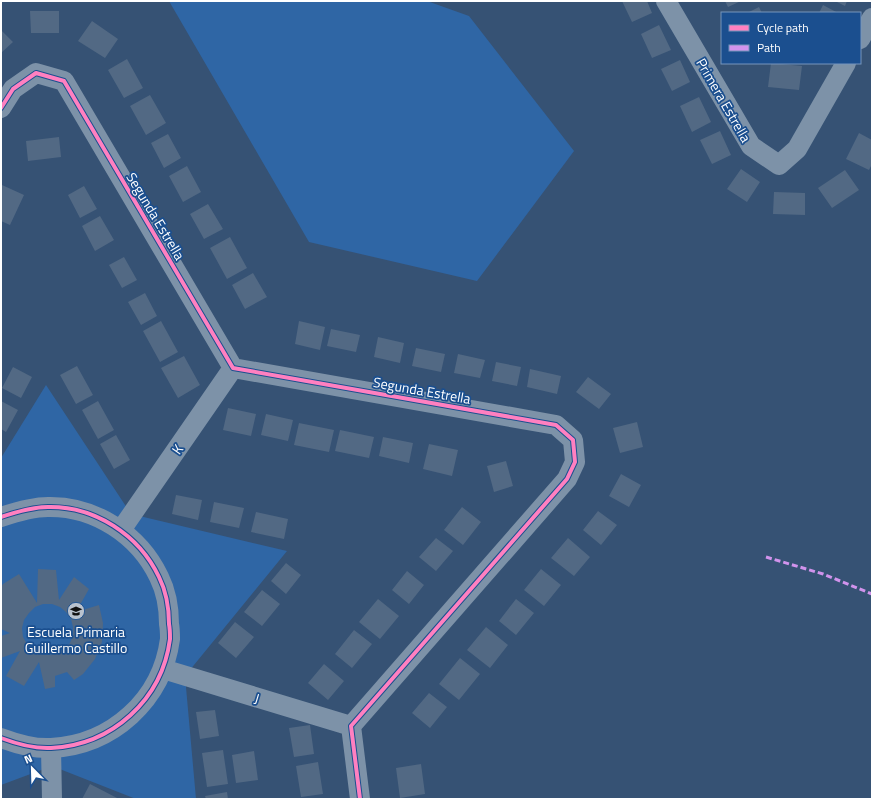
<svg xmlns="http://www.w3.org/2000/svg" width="873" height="800" viewBox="0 0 873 800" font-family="'Titillium Web',sans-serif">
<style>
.green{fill:#2f66a5}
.building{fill:#526984;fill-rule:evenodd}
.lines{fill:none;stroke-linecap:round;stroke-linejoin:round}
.minor{stroke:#7d92a8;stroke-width:20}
.quiet{stroke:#d193ec;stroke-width:3;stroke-dasharray:6 3;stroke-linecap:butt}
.cycleway-casing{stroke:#1b4f8f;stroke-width:6}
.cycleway{stroke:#ff80c0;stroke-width:4}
.labels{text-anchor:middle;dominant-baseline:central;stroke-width:3.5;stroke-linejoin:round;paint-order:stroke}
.street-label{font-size:14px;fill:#fff;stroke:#1b4f8f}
.poi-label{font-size:14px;fill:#fff;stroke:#1b4f8f}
</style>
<rect width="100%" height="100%" fill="#365274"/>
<path class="green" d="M169 1H427L469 16 574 151 477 281 309 242Z
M46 385 131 514 287 551 185 676 196 799H136L52 766 1 785V458Z"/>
<path class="building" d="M622 1H647L652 13 632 22Z
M725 1H741L728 7Z
M835 1H847L845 6Z
M823 5 838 13H819Z
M759 7 762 13H747Z
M30 11H59V33H31Z
M92 21 118 39 105 58 78 41Z
M659 25 671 50 652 58 641 34Z
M1 30 13 42 1 53Z
M127 59 143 88 124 98 108 70Z
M680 60 690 82 672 91 661 69Z
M771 63 802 66 799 90 768 87Z
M150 95 166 123 146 135 130 106Z
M699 97 711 122 692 132 680 106Z
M720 131 731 155 712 164 700 140Z
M859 133 872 140V164L869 170 846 159Z
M168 134 181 158 164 168 151 143Z
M59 137 61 157 28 161 26 141Z
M187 166 201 192 183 202 169 176Z
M741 169 760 182 747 202 727 189Z
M845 170 859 190 832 208 818 188Z
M2 185 24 195 10 225 1 221V187Z
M84 186 97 209 80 218 68 195Z
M774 192 805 193V215L773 214Z
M208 204 223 229 204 239 190 214Z
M100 216 114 240 95 251 82 226Z
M230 237 247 268 227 279 210 248Z
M124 257 137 280 122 288 109 265Z
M253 273 267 297 245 309 232 285Z
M145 293 157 316 141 325 128 302Z
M161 321 178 352 160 362 143 331Z
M299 321 325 327 320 350 295 344Z
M331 329 360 335 356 352 327 346Z
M378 337 404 343 400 363 374 357Z
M416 348 445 354 441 372 412 366Z
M458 354 485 360 480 378 454 373Z
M184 356 200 385 178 398 161 368Z
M496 362 521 367 517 386 492 381Z
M77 366 93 395 76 404 60 375Z
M13 367 32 377 21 398 2 388Z
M530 369 561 376 557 394 527 387Z
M588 377 611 394 599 409 576 392Z
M1 401 18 410 6 432 1 429Z
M98 401 114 430 98 439 82 410Z
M228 408 256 414 251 436 223 430Z
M266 414 293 420 288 441 261 435Z
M637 422 643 447 620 453 613 428Z
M299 423 334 430 329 452 294 445Z
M340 430 374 437 369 458 335 451Z
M116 435 130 460 114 469 100 444Z
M383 437 413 443 409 463 379 456Z
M429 444 458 450 452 476 423 469Z
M506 461 513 486 494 492 487 466Z
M621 474 641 485 629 507 609 496Z
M176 495 202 500 198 520 172 514Z
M214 502 244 508 239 528 210 522Z
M462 507 481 522 463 545 444 530Z
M598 511 617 525 601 545 583 530Z
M256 512 288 519 284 539 251 532Z
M436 538 453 551 436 571 419 557Z
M568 538 590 557 574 576 551 558Z
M286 563 301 575 286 594 271 581Z
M38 569 56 570 59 600 74 577 89 589 76 612 99 605 103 623 102 642 95 659 83 674 74 680 67 672 55 676V687L45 689 39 662 24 686 6 676 20 651 1 658V636L10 633 1 629V587L3 584 19 574 37 603ZM43 604H52L60 607 66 612 71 619 73 627V635L70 643 64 649 57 653 49 655 41 654 33 650 27 644 23 637 22 628 24 620 29 613 35 607Z
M541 569 561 585 544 606 524 590Z
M407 571 424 585 409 604 392 590Z
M262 590 280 604 262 626 244 612Z
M378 599 399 616 380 639 359 622Z
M516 599 534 613 516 635 499 621Z
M235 622 254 637 236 658 218 643Z
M486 627 508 645 490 668 467 650Z
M354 630 372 644 352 668 335 654Z
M460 658 480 674 459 700 439 684Z
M324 664 344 681 328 700 308 683Z
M429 693 447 707 430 728 412 713Z
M215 710 219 736 200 739 196 712Z
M310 725 314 754 294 757 289 728Z
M223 750 228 784 207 787 202 753Z
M254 751 258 780 236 783 232 755Z
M318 762 323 794 301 797 296 766Z
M421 764 425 794 400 798 396 768Z
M90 784 119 799H82Z
M227 792 228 799H206L205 796Z"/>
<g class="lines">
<path class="minor" d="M666 1 751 146 779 165 797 149 846 63
M860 39 872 18
M1 108 13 89 36 73 64 81 233 368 556 425 573 440 575 462 567 479 351 726 360 799
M1 517C16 512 32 507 48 507 95 506 139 535 159 577 166 591 169 608 169 624 170 629 170 634 170 639 162 700 112 745 51 748 34 749 17 744 1 738
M121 530 233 368
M163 669 351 726
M51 748 52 799"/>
<path class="quiet" d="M766 557 823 574 872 594"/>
<defs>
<path id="cycleway" d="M1 108 13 89 36 73 64 81 233 368 556 425 573 440 575 462 567 479 351 726 360 799
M1 517C16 512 32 507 48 507 95 506 139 535 159 577 166 591 169 608 169 624 170 629 170 634 170 639 162 700 112 745 51 748 34 749 17 744 1 738"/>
</defs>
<use href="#cycleway" class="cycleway-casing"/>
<use href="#cycleway" class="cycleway"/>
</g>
<defs>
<symbol id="school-disc" viewBox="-11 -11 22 22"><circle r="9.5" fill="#b9c2ce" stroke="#1b4f8f"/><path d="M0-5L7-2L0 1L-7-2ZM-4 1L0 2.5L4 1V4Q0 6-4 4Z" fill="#111"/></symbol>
</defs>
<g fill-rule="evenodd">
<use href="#school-disc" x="66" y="601" width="20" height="20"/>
</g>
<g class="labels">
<g class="street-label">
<text transform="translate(724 100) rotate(60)">Primera Estrella</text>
<text transform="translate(156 216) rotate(59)">Segunda Estrella</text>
<text transform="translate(422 390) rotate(10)">Segunda Estrella</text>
<text transform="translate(177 449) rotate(-55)">K</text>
<text transform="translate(257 698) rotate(17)">J</text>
</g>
<g class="poi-label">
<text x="76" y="631">Escuela Primaria<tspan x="76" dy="16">Guillermo Castillo</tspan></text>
</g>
</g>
<rect width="873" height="800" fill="none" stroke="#ffffff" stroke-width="4"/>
<rect x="721" y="12" width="140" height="52" fill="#1b4f8f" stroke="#7695bc"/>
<rect x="729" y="25" width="20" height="6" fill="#ff80c0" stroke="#7695bc"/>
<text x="757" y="32" font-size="12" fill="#ffffff">Cycle path</text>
<rect x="729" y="45" width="20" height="6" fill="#d193ec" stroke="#7695bc"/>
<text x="757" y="52" font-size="12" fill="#ffffff">Path</text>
<g transform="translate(32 768) rotate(337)" stroke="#1b4f8f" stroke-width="3" paint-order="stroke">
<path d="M0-3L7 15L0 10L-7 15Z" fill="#ffffff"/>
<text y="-6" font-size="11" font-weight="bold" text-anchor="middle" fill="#ffffff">N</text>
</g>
</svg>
